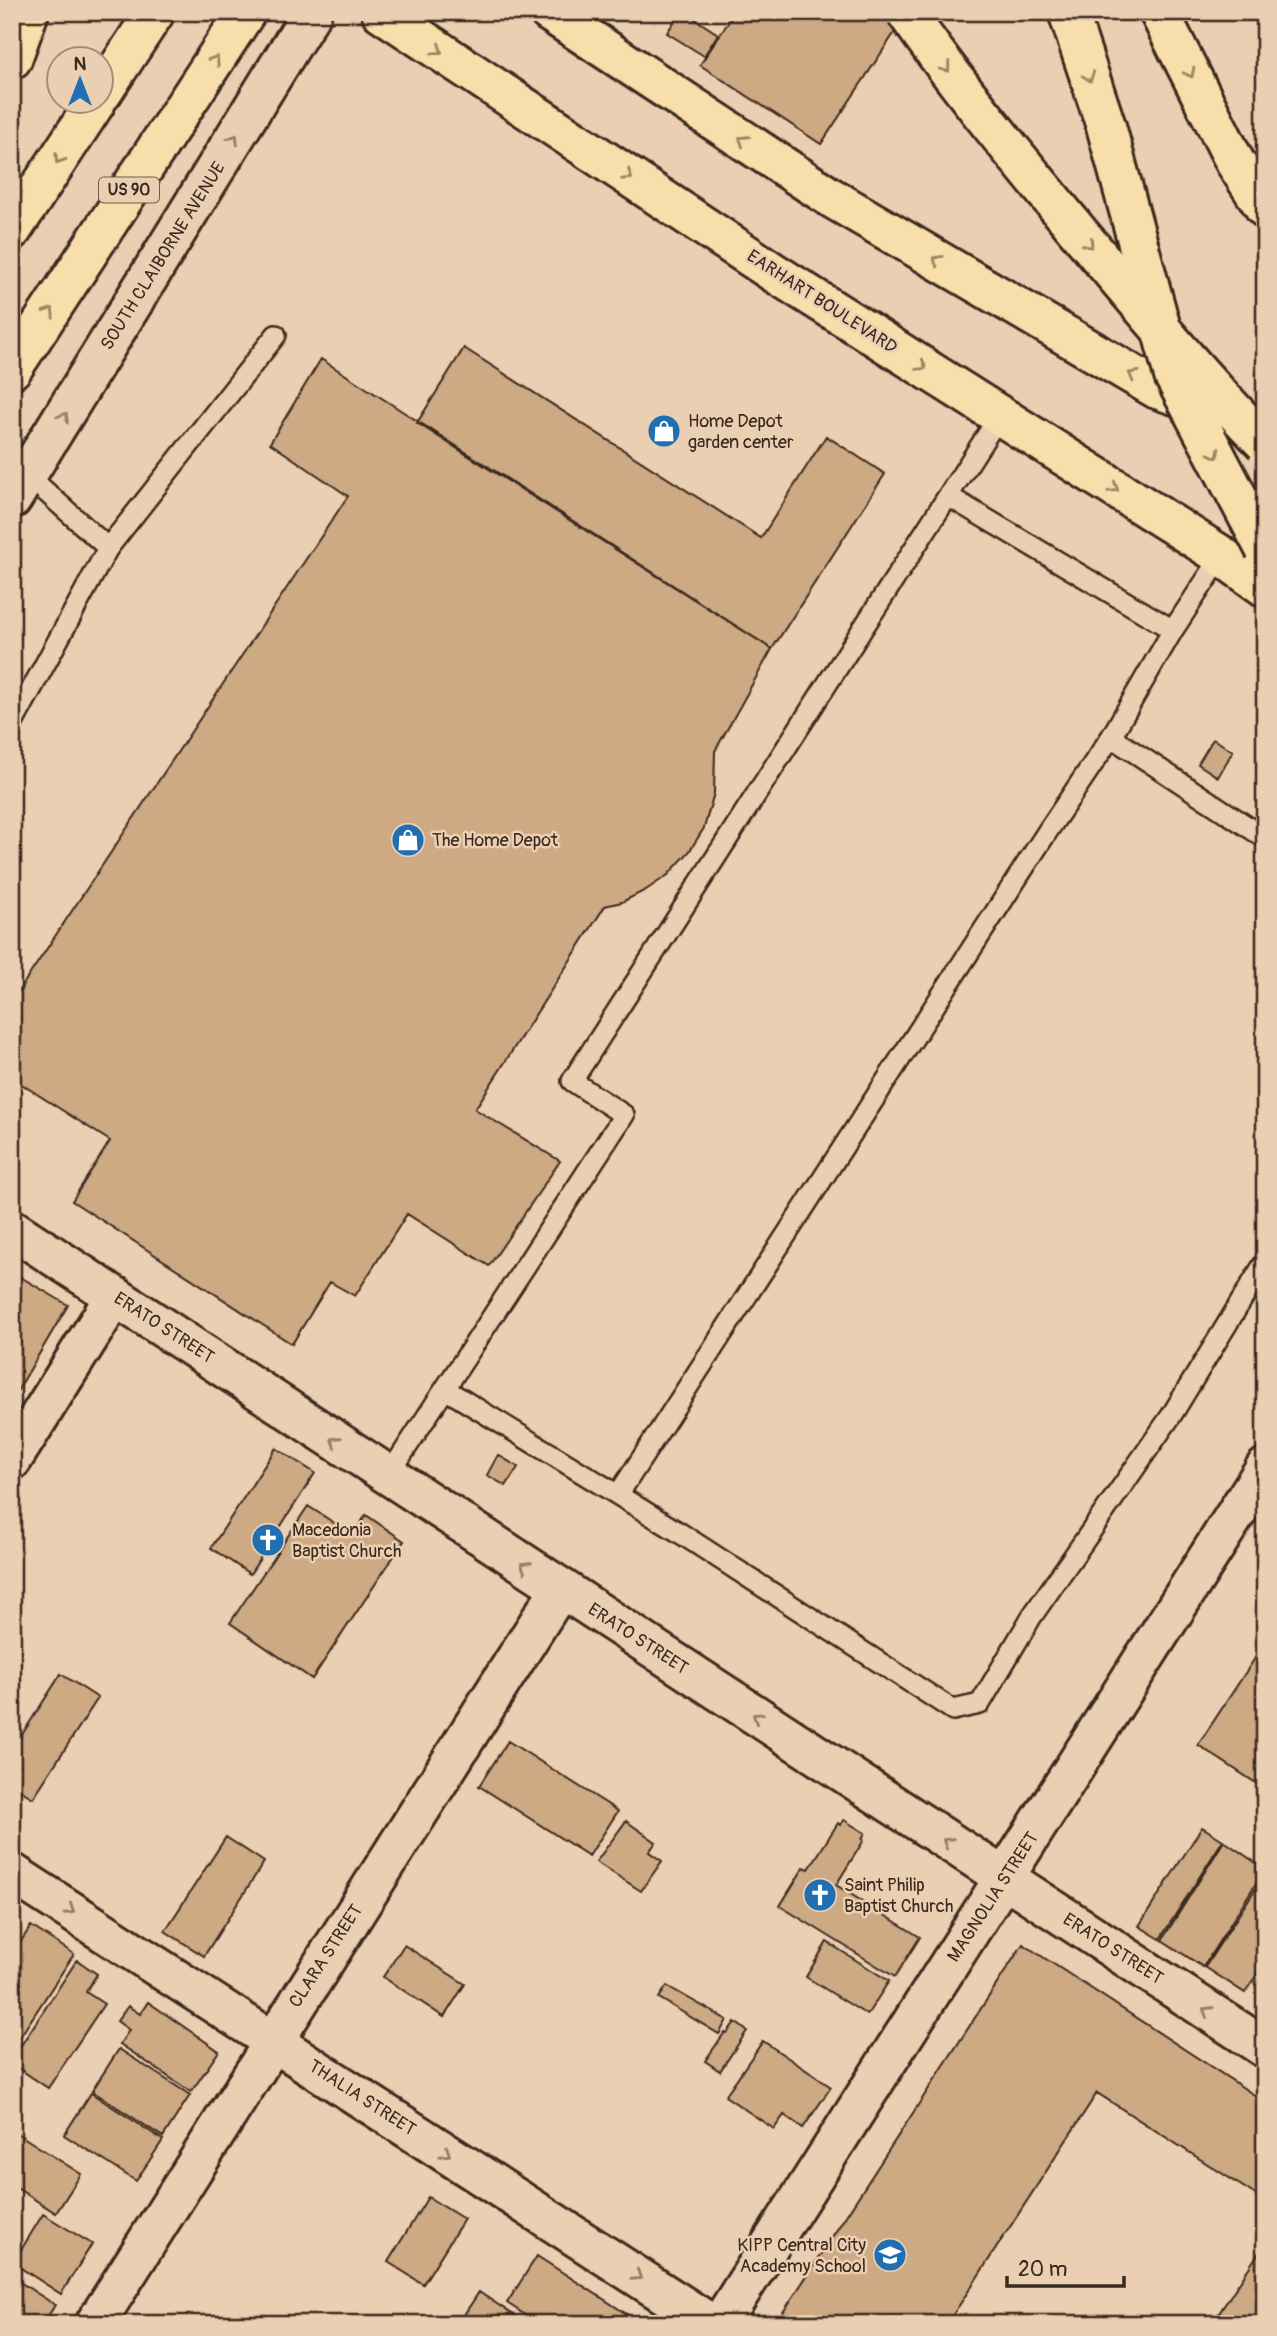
<svg xmlns="http://www.w3.org/2000/svg" width="1277" height="2336" viewBox="0 0 1277 2336" font-family="Pangolin,sans-serif">
<style>
.building{fill:#cda984;stroke:#3b2a1e;stroke-width:2}
.lines{fill:none;stroke-linecap:round;stroke-linejoin:round}
.service-casing{stroke:#3b2a1e;stroke-width:24}
.minor-casing{stroke:#3b2a1e;stroke-width:44}
.tertiary-casing{stroke:#3b2a1e;stroke-width:44}
.primary-casing{stroke:#3b2a1e;stroke-width:44}
.motorway-casing{stroke:#3b2a1e;stroke-width:44}
.service{stroke:#ebcfb2;stroke-width:19}
.minor{stroke:#ebcfb2;stroke-width:38}
.tertiary{stroke:#ebcfb2;stroke-width:38}
.primary{stroke:#f8deab;stroke-width:38}
.motorway{stroke:#f8deab;stroke-width:38}
.motorway-bridge-casing{stroke:#3b2a1e;stroke-width:44;stroke-linecap:butt}
.motorway-bridge{stroke:#f8deab;stroke-width:38}
.oneway{stroke:#9a8464}
.oneway2{stroke:#937c68}
.labels{text-anchor:middle;dominant-baseline:central;stroke-width:5;stroke-linejoin:round;paint-order:stroke}
.shield{fill:#ebcfb2;stroke:#705c4a;stroke-width:2}
.shield-label{font-size:16px;font-weight:bold;fill:#3b2a1e}
.street-label{font-size:18px;fill:#3b2a1e;stroke:#ebcfb2}
.poi-label{font-size:18px;fill:#3b2a1e;stroke:#ebcfb2;text-anchor:start}
</style>
<rect width="100%" height="100%" fill="#ebcfb2"/>
<filter id="ink" filterUnits="userSpaceOnUse"><feTurbulence type="fractalNoise" baseFrequency=".0143" numOctaves="2"/><feDisplacementMap in="SourceGraphic" scale="14" xChannelSelector="R" yChannelSelector="G"/><feConvolveMatrix kernelMatrix="1 2 1 2 8 2 1 2 1" color-interpolation-filters="sRGB"/></filter>
<g filter="url(#ink)">
<path class="building" d="M680 12H684L718 34 704 56 667 33Z
M735 12H884L901 23 821 144 700 65Z
M464 348 761 538 826 436 885 474 772 649 417 423Z
M321 359 772 649 715 751 714 793 704 828 689 852 668 875 646 890 622 902 605 906 475 1109 560 1161 489 1266 407 1214 355 1296 330 1282 292 1344 72 1201 110 1141 12 1078V1001L348 496 270 443Z
M1213 739 1233 751 1218 777 1198 764Z
M12 1272 68 1305 12 1400Z
M276 1448 315 1473 250 1574 211 1548Z
M498 1455 518 1467 506 1486 487 1475Z
M308 1506 353 1535 366 1515 404 1541 312 1679 230 1623Z
M1263 1646 1265 1647V1789L1198 1745Z
M61 1674 98 1698 33 1798 12 1785V1750Z
M508 1741 618 1811 589 1856 479 1786Z
M844 1820 865 1833 862 1839 864 1840 836 1885 920 1937 895 1977 780 1906 804 1867 809 1869 838 1823 840 1825Z
M626 1821 656 1842 649 1852 662 1861 641 1891 596 1862Z
M1202 1827 1223 1840 1160 1939 1139 1926Z
M226 1837 264 1862 204 1956 165 1931Z
M1224 1841 1265 1869 1203 1967 1162 1940Z
M1265 1874V1962L1245 1993 1205 1967Z
M31 1926 74 1954 12 2049V1955Z
M827 1942 889 1981 867 2015 806 1977Z
M1023 1944 1265 2102V2201L1097 2093 947 2324H791L780 2317Z
M404 1945 465 1984 444 2017 383 1977Z
M77 1960 97 1974 86 1992 104 2004 48 2088 12 2064V2059Z
M667 1986 727 2020 719 2034 659 1998Z
M148 2002 219 2051 191 2092 120 2044 129 2030 117 2021 128 2006 140 2014Z
M735 2022 747 2031 720 2071 705 2061 725 2032 727 2033Z
M763 2041 831 2087 803 2128 784 2115 774 2129 725 2096Z
M119 2049 190 2095 163 2137 92 2091Z
M91 2093 163 2140 136 2181 64 2135Z
M12 2130 81 2174 56 2213 12 2185Z
M428 2197 464 2219 423 2284 388 2262Z
M43 2214 92 2244 61 2294 13 2263Z
M1265 2243V2324H1212Z
M537 2256 642 2324H539L507 2303Z
M12 2277 55 2305 43 2324H12Z
M479 2292 527 2324H458Z"/>
<g class="lines">
<defs>
<path id="service" d="M948 496 1173 630
M108 548 276 335
M1221 557 1173 630 1111 737 1265 838
M12 725 108 548 24 472
M445 1389 680 1533 953 1710 980 1704 1032 1616 1171 1416 1265 1262
M388 1476 624 1115 572 1081 1000 415
M618 1495 1049 829 1111 737"/>
<path id="minor" d="M12 1229 1265 2048
M12 1460 115 1296
M12 1873 711 2324
M95 2324 560 1589
M720 2324 1265 1468"/>
<path id="tertiary" d="M12 499 312 12"/>
<path id="primary" d="M381 12 773 272 1216 552 1265 587
M549 12 830 197 1157 389 1210 407
M102 93 155 12
M12 230 96 102
M12 369 246 12"/>
<path id="motorway" d="M1159 12 1235 162 1265 208
M12 59 29 12"/>
</defs>
<use href="#service" class="service-casing"/>
<use href="#minor" class="minor-casing"/>
<use href="#tertiary" class="tertiary-casing"/>
<use href="#primary" class="primary-casing"/>
<use href="#motorway" class="motorway-casing"/>
<use href="#service" class="service"/>
<use href="#minor" class="minor"/>
<use href="#tertiary" class="tertiary"/>
<use href="#primary" class="primary"/>
<use href="#motorway" class="motorway"/>
<defs>
<path id="motorway-bridge" d="M906 12C960 90 1021 162 1081 235 1141 306 1200 377 1265 443
M1068 12 1106 126 1174 376 1265 549"/>
</defs>
<use href="#motorway-bridge" class="motorway-bridge-casing"/>
<use href="#motorway-bridge" class="motorway-bridge"/>
</g>
<defs><path id="oneway-chevron" d="M-2-3.5L2.5 0L-2 3.5" fill="none" stroke-width="1.6" stroke-linecap="round" stroke-linejoin="round" transform="scale(1.75)"/></defs>
<g class="oneway">
<use href="#oneway-chevron" transform="translate(438 50) rotate(34)"/>
<use href="#oneway-chevron" transform="translate(215 60) rotate(-57)"/>
<use href="#oneway-chevron" transform="translate(946 68) rotate(53)"/>
<use href="#oneway-chevron" transform="translate(1190 73) rotate(63)"/>
<use href="#oneway-chevron" transform="translate(1089 77) rotate(71)"/>
<use href="#oneway-chevron" transform="translate(743 140) rotate(-147)"/>
<use href="#oneway-chevron" transform="translate(59 159) rotate(123)"/>
<use href="#oneway-chevron" transform="translate(628 176) rotate(34)"/>
<use href="#oneway-chevron" transform="translate(1089 244) rotate(50)"/>
<use href="#oneway-chevron" transform="translate(937 260) rotate(-150)"/>
<use href="#oneway-chevron" transform="translate(50 312) rotate(-57)"/>
<use href="#oneway-chevron" transform="translate(922 366) rotate(32)"/>
<use href="#oneway-chevron" transform="translate(1133 375) rotate(-150)"/>
<use href="#oneway-chevron" transform="translate(1215 454) rotate(62)"/>
<use href="#oneway-chevron" transform="translate(1114 488) rotate(32)"/>
</g>
<g class="oneway2">
<use href="#oneway-chevron" transform="translate(234 139) rotate(-58)"/>
<use href="#oneway-chevron" transform="translate(64 417) rotate(-58)"/>
<use href="#oneway-chevron" transform="translate(335 1441) rotate(-147)"/>
<use href="#oneway-chevron" transform="translate(525 1566) rotate(-147)"/>
<use href="#oneway-chevron" transform="translate(757 1717) rotate(-147)"/>
<use href="#oneway-chevron" transform="translate(947 1842) rotate(-147)"/>
<use href="#oneway-chevron" transform="translate(70 1910) rotate(33)"/>
<use href="#oneway-chevron" transform="translate(1207 2011) rotate(-147)"/>
<use href="#oneway-chevron" transform="translate(446 2153) rotate(33)"/>
<use href="#oneway-chevron" transform="translate(637 2276) rotate(33)"/>
</g>
</g>
<defs>
<symbol id="shop-disc" viewBox="-11 -11 22 22"><circle r="9.5" fill="#1f6fb2" stroke="#ebcfb2"/><path d="M-5-2.5h2.3a2.7 3.5 0 0 1 5.4 0H5L5.5 6h-11ZM-1.5-2.5h3a1.5 2.3 0 0 0-3 0Z" fill="#fff"/></symbol>
<symbol id="church-disc" viewBox="-11 -11 22 22"><circle r="9.5" fill="#1f6fb2" stroke="#ebcfb2"/><path d="M-1.2-6h2.4v3.5h3.3v2.4h-3.3V6h-2.4V-.1h-3.3v-2.4h3.3Z" fill="#fff"/></symbol>
<symbol id="school-disc" viewBox="-11 -11 22 22"><circle r="9.5" fill="#1f6fb2" stroke="#ebcfb2"/><path d="M0-5L7-2L0 1L-7-2ZM-4 1L0 2.5L4 1V4Q0 6-4 4Z" fill="#fff"/></symbol>
</defs>
<g fill-rule="evenodd">
<use href="#shop-disc" x="645" y="412" width="38" height="38"/>
<use href="#shop-disc" x="389" y="821" width="38" height="38"/>
<use href="#church-disc" x="249" y="1521" width="38" height="38"/>
<use href="#church-disc" x="801" y="1876" width="38" height="38"/>
<use href="#school-disc" x="871" y="2236" width="38" height="38"/>
</g>
<g class="labels">
<rect class="shield" x="99" y="177.5" width="60" height="25" rx="5"/>
<g class="shield-label">
<text x="129" y="190">US 90</text>
</g>
<g class="street-label">
<text transform="translate(163 256) rotate(-58)">SOUTH CLAIBORNE AVENUE</text>
<text transform="translate(822 302) rotate(33)">EARHART BOULEVARD</text>
<text transform="translate(164 1328) rotate(33)">ERATO STREET</text>
<text transform="translate(638 1639) rotate(33)">ERATO STREET</text>
<text transform="translate(993 1897) rotate(-57)">MAGNOLIA STREET</text>
<text transform="translate(1113 1949) rotate(33)">ERATO STREET</text>
<text transform="translate(326 1956) rotate(-57)">CLARA STREET</text>
<text transform="translate(362 2098) rotate(33)">THALIA STREET</text>
</g>
<g class="poi-label">
<text x="688" y="421">Home Depot<tspan x="688" dy="21">garden center</tspan></text>
<text x="432" y="840">The Home Depot</text>
<text x="292" y="1530">Macedonia<tspan x="292" dy="21">Baptist Church</tspan></text>
<text x="844" y="1885">Saint Philip<tspan x="844" dy="21">Baptist Church</tspan></text>
<text x="866" y="2245" text-anchor="end">KIPP Central City<tspan x="866" dy="21">Academy School</tspan></text>
</g>
</g>
<rect width="1277" height="2336" fill="none" stroke="#ebcfb2" stroke-width="42"/>
<rect x="21" y="21" width="1235" height="2294" fill="none" stroke="#3b2a1e" stroke-width="2.5" filter="url(#ink)"/>
<g transform="translate(80 80)"><circle r="33" fill="#ebcfb2" stroke="#a58d77" stroke-width="2"/>
<path d="M0-5L12 26L0 18L-12 26Z" fill="#1f6fb2"/>
<text y="-10" font-size="19" font-weight="bold" text-anchor="middle" fill="#3b2a1e">N</text>
</g>
<path d="M1007 2276v10h117v-10" fill="none" stroke="#3b2a1e" stroke-width="3.5"/>
<text x="1018" y="2276" font-size="21" fill="#3b2a1e" stroke="#ebcfb2" stroke-width="5" paint-order="stroke">20 m</text>
</svg>
